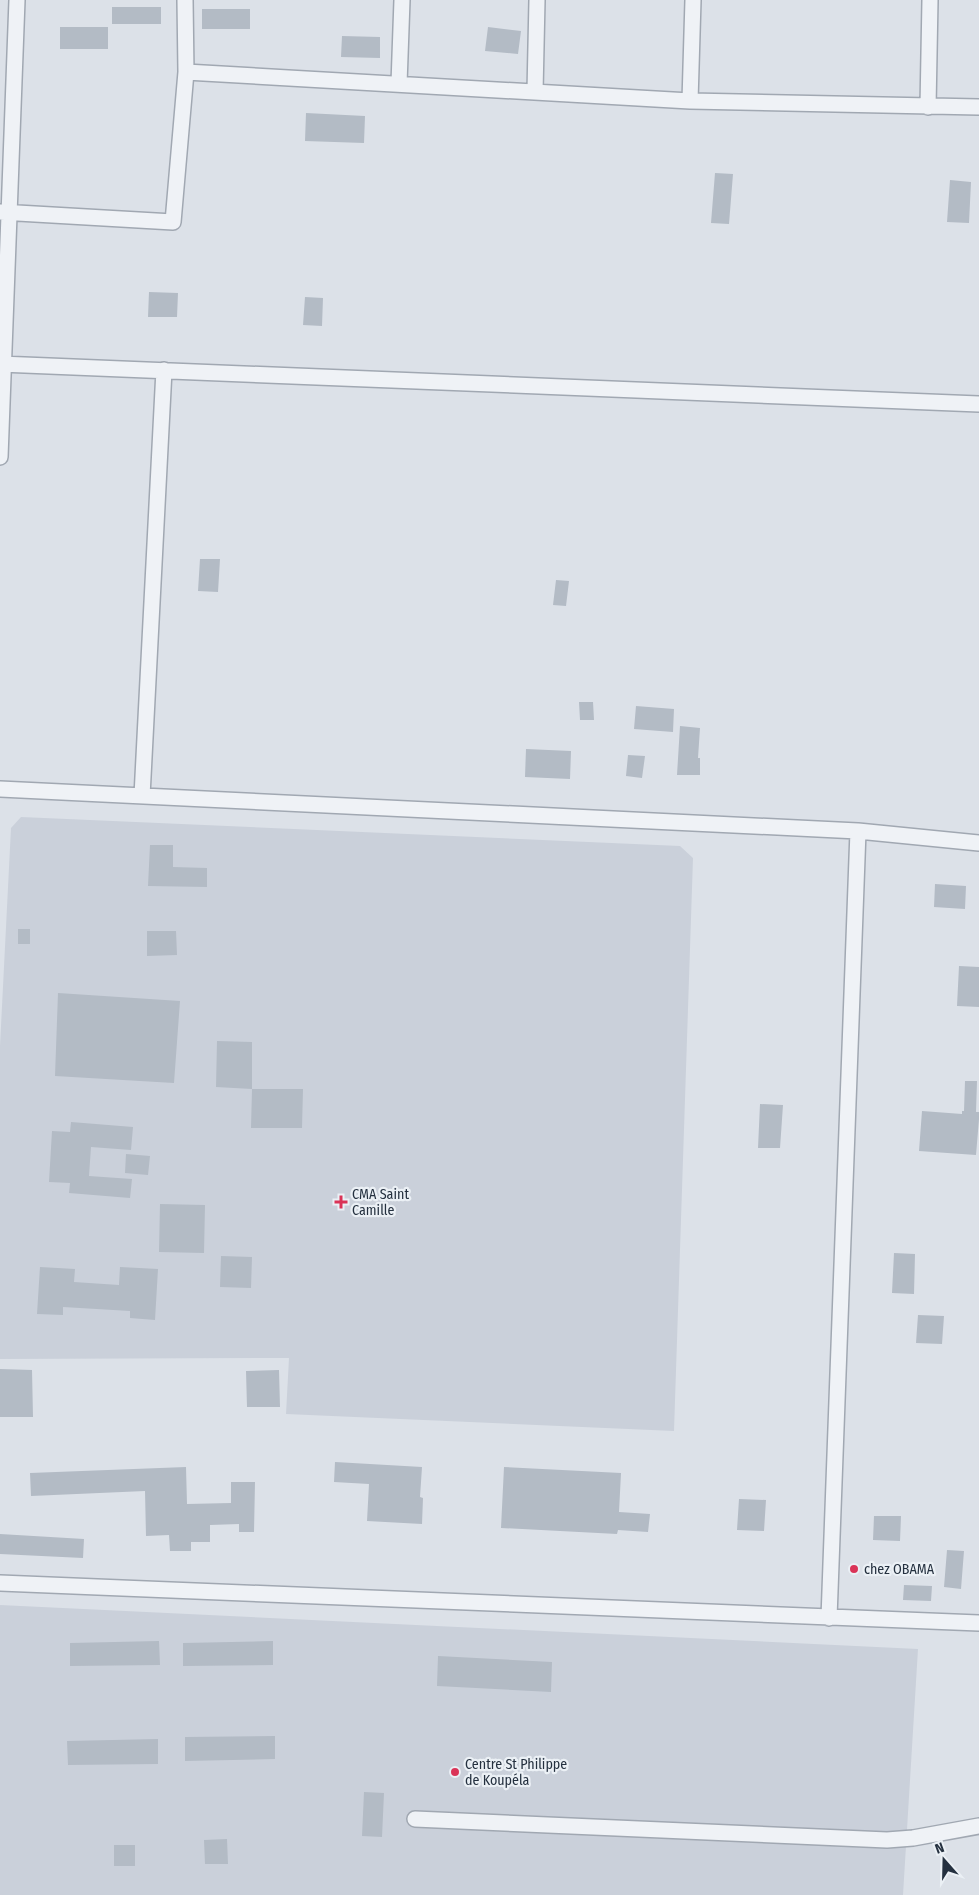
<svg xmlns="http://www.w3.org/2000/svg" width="979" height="1895" viewBox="0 0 979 1895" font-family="'Fira Sans Condensed',sans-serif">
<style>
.built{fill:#cad0da}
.building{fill:#b3bbc5}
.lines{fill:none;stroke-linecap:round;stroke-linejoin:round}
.minor-casing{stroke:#a1a8b2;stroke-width:18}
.minor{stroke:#eff2f6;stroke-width:15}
.poi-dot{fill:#da3357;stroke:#ebf0f5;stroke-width:2}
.labels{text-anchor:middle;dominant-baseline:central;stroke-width:4.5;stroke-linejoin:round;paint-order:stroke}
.poi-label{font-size:14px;fill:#24303f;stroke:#ebf0f5;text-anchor:start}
</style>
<rect width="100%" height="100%" fill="#dce1e8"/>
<path class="built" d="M21 817 680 846 693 858 674 1431 286 1414 289 1358 0 1359V1046L11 828Z
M0 1605 918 1649 903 1895H0Z"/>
<path class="building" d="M112 7H161V24H112Z
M202 9H250V29H202Z
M60 27H108V49H60Z
M488 27 521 31 518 54 485 51Z
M342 36 380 37V58L341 57Z
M306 113 365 116 364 143 305 141Z
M715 173 733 174 729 224 711 223Z
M950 180 971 182 969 223 947 222Z
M149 292 178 293 177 317H148Z
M305 297 323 298 322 326 303 325Z
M200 559H220L218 592 198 591Z
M556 580 569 581 566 606 553 605Z
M579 702H593L594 720H580Z
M636 706 674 709 673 732 634 729Z
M680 726 700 728 698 758H700V775H677Z
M526 749 571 751 570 779 525 777Z
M628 755 645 756 642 778 626 776Z
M150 845H173V867L207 868V887L148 886Z
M935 884 966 886 965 909 934 907Z
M18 929H30V944H18Z
M147 931H176L177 955 147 956Z
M959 966 979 967V1007L957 1006Z
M58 993 180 1001 174 1083 55 1076Z
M217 1041 252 1042V1089L216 1087Z
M965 1081H977L976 1112H979V1119L976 1155 919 1151 922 1111 962 1114V1111H964Z
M252 1089H303L302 1128H251Z
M760 1104 783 1105 780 1148H758Z
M71 1122 133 1127 131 1150 91 1147 89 1176 132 1179 130 1198 69 1193 70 1183 49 1182 52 1131 70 1132Z
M126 1154 150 1156 148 1175 125 1173Z
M160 1204 205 1205 204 1253 159 1252Z
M894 1253 915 1254 914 1294 892 1293Z
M221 1256 252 1257 251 1288 220 1287Z
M40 1267 75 1269 74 1282 119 1285 120 1267 158 1269 155 1320 130 1318V1311L63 1307V1315L37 1314Z
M918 1315 944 1316 942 1344 916 1343Z
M0 1369 32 1370 33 1417H0Z
M279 1370 280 1407H247L246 1371Z
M335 1462 422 1467 420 1497 423 1498 422 1524 367 1521 369 1484 334 1482Z
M186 1467 187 1504 231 1503V1482H255L254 1532H239V1524L210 1525V1542H191V1551H170L169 1535 146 1536 145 1491 31 1496 30 1473Z
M504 1467 621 1473 619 1512 650 1514 648 1532 618 1530 617 1534 501 1528Z
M739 1499 766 1500 764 1531 737 1530Z
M874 1516H901L900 1541 873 1540Z
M0 1534 84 1539 83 1558 0 1554Z
M947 1550 964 1551 961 1589 944 1587Z
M904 1585 932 1586 931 1601 903 1600Z
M159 1641 160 1665 70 1666V1643Z
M273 1641V1665L183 1666V1643Z
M438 1656 552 1662 551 1692 437 1686Z
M275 1736V1759L185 1761V1737Z
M158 1739V1764L68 1765 67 1741Z
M364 1792 384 1793 382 1837 362 1836Z
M227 1839 228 1864H205L204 1840Z
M114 1845H135V1866H114Z"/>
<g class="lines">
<defs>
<path id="minor" d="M186 72 690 101 979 107
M399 84 402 0
M535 92 537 0
M690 101 693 0
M928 107 930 0
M0 212 173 222 186 72 185 0
M0 364 979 404
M0 457 17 0
M0 789 858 831 979 843
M142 796 164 370
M0 1583 979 1623
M829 1618 858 831
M415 1819 887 1840 913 1838 979 1826"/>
</defs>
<use href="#minor" class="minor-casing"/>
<use href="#minor" class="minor"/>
</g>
<g class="poi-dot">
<path d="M338.5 1194.5h5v5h5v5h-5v5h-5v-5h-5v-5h5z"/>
<circle cx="854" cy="1569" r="5"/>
<circle cx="455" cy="1772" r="5"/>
</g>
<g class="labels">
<g class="poi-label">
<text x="352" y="1194">CMA Saint<tspan x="352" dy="16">Camille</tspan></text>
<text x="864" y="1569">chez OBAMA</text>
<text x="465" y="1764">Centre St Philippe<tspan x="465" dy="16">de Koupéla</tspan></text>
</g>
</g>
<g transform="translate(944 1860) rotate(340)" stroke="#ebf0f5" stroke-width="4" paint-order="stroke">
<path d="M0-4L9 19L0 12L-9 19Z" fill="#24303f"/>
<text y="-8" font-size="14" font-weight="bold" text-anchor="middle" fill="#24303f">N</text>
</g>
</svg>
